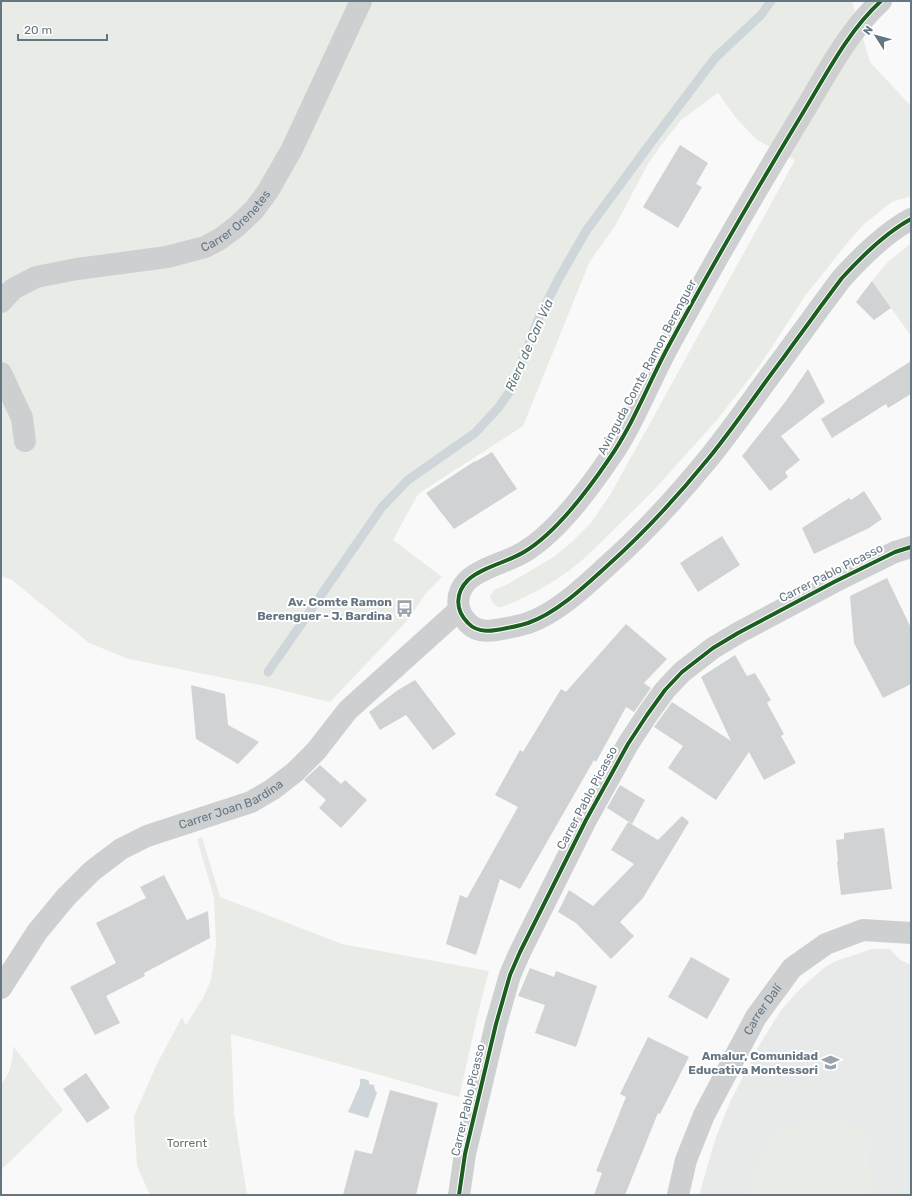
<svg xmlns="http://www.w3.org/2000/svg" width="912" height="1196" viewBox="0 0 912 1196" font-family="Rubik,sans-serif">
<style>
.built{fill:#e8e9e9}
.green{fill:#e8ebe6}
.water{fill:#ced6d9}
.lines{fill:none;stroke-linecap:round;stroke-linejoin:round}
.stream{stroke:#ced6d9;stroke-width:9}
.building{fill:#d0d2d3}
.minor{stroke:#cecfd0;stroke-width:22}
.cycleway-casing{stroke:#fff;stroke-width:6}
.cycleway{stroke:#1b5e20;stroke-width:4}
.labels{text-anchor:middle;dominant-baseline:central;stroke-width:4;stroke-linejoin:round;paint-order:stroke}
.street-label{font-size:12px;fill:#657683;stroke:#fff}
.poi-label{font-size:12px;font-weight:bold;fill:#657683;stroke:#fff;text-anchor:end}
.park-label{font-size:12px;fill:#687a64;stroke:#fff}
.water-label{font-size:13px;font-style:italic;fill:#60757c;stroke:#fff}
</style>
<rect width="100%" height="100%" fill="#f9f9f9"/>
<path class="built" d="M872 949H890L899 959 911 965V1195H699L716 1137 730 1102 761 1042 782 1009 799 990 825 967 836 961Z"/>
<path class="green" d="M1 1H852L870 62 911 106V196L892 202 864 224 848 242 805 296 760 365 717 420 652 492 587 556 569 571 546 586 517 601 501 607H498L492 602 490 596 494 590 508 584 555 556 572 542 591 523 599 511 610 495 654 416 795 160 757 140 737 119 718 93 681 120 662 144 649 162 615 226 590 261 523 426 418 494 393 540 442 577 426 593 407 621 330 702 265 686 129 659 89 643 12 580 1 576Z
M911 243V336L872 281 887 263Z
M202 837 220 897 342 944 489 971C477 1013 469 1056 459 1097L231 1034 234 1113 247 1195H150L137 1166 134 1116 157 1064 182 1017 186 1025 203 998 211 980 216 945 214 898 197 839Z
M13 1046 63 1110 1 1170V1084C11 1073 13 1060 13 1046Z
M824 1120 867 1131 870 1195H748L755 1173 777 1129Z"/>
<path class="water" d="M360 1079H365L369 1081V1084L374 1085 375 1090 377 1093 368 1118 348 1112 360 1085Z"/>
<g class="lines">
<path class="stream" d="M268 672 382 507 408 480 475 433 498 408 513 387 538 320 558 280 586 231 650 144 715 58 761 15 771 1"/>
</g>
<path class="building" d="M680 145 708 163 696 184 702 187 678 228 643 207Z
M872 281 891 308 874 320 856 302Z
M911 361V394L888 408 886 404 832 438 821 419Z
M808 369 825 402 781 436 800 460 785 472 788 477 770 491 742 456 786 401Z
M492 452 517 489 454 529 426 493 475 461V462Z
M864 491 882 519 869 528 814 554 802 528 849 498 851 500Z
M722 536 740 565 698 592 680 563Z
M887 578 911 628V684L883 698 854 643 850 596Z
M626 624 667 659 644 683 651 688 634 712 626 707 596 762 594 760 520 889 500 879 476 955 446 944 460 895 467 898 518 807 495 795 520 750 523 752 561 689 566 692Z
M735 655 747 676 755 673 771 700 767 703 784 734 781 736 796 763 764 780 749 752 716 800 668 768 683 746 654 727 672 702 731 741 701 677Z
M415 680 456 734 433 750 406 715 380 730 369 712 398 690Z
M191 685 225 694 228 725 259 742 238 764 196 739Z
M320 765 341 784 345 780 367 800 341 828 319 808 326 800 304 780Z
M620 785 645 800 632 824 607 808Z
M682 816 689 822 643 898 620 922 634 936 611 959 576 923 558 912 569 890 593 906 634 864 611 850 628 822 658 840Z
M884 828 892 889 841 895 837 862 838 861 836 840 844 839V833Z
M164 875 187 920 208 911 210 938 144 973 145 976 106 996 120 1023 95 1035 70 987 116 963 96 923 146 898 140 887Z
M691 957 730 979 707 1019 668 997Z
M530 968 554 977 556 971 597 986 576 1047 535 1033 545 1005 518 996Z
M648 1037 689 1057 660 1114 658 1113 625 1195H594L602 1173 596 1171 626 1097 620 1094Z
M86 1073 110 1108 87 1123 63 1089Z
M390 1090 438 1103 416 1195H343L355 1150 372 1154Z"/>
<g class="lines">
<g class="minor">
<path d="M881 1C847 32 825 77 801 116 755 192 710 269 668 347 648 384 633 425 609 459 588 490 556 533 524 552 508 562 482 567 468 580 455 593 455 610 468 623 478 634 494 631 507 628 514 627 521 625 528 623 557 613 585 586 607 566 644 533 677 497 708 459 735 426 758 391 784 357 796 340 809 323 821 306 828 297 835 287 842 278 862 256 885 233 911 219"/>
<path id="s1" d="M1 302 13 289 36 277 77 269 167 257 205 247 220 239 236 227 254 210 268 191 292 149 361 1"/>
<path d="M1 373 22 418 25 441"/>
<path id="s2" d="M1 988 37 932 66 897 92 871 121 849 147 836 251 802 273 789 295 772 316 751 348 710 459 610"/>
<path d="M459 1195 465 1154 496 1024 510 975 520 952 586 820 628 744 647 715 665 690 682 672 713 648 738 633 834 582 895 552 911 547"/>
<path id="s3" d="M678 1195 686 1160 704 1115 756 1017 792 968 826 944 863 930 911 933"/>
</g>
<defs>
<path id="cycleway" d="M881 1C847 32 825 77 801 116 755 192 710 269 668 347 648 384 633 425 609 459 588 490 556 533 524 552 508 562 482 567 468 580 455 593 455 610 468 623 478 634 494 631 507 628 514 627 521 625 528 623 557 613 585 586 607 566 644 533 677 497 708 459 735 426 758 391 784 357 796 340 809 323 821 306 828 297 835 287 842 278 862 256 885 233 911 219
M459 1195 465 1154 496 1024 510 975 520 952 586 820 628 744 647 715 665 690 682 672 713 648 738 633 834 582 895 552 911 547"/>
</defs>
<use href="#cycleway" class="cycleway-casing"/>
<use href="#cycleway" class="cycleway"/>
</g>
<defs>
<symbol id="bus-bare" viewBox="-9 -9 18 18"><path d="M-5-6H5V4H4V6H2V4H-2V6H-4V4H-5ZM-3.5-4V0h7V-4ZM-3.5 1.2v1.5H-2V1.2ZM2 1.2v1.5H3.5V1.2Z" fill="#99a4ac" stroke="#fff" stroke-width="2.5" paint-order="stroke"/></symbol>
<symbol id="school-bare" viewBox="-9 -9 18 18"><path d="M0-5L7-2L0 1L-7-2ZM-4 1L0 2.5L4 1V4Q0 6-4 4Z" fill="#99a4ac" stroke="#fff" stroke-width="2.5" paint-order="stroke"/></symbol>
</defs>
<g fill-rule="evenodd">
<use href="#bus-bare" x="392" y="596" width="25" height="25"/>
<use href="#school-bare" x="818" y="1050" width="25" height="25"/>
</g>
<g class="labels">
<g class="street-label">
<text stroke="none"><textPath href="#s1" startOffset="256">Carrer Orenetes</textPath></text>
<text transform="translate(647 367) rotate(-62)">Avinguda Comte Ramon Berenguer</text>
<text transform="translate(831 573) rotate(-27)">Carrer Pablo Picasso</text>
<text transform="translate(587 798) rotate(-62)">Carrer Pablo Picasso</text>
<text stroke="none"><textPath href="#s2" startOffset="304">Carrer Joan Bardina</textPath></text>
<text stroke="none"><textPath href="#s3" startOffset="205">Carrer Dalí</textPath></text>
<text transform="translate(468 1100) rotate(-77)">Carrer Pablo Picasso</text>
</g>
<g class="poi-label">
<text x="392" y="602">Av. Comte Ramon<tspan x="392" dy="14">Berenguer - J. Bardina</tspan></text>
<text x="818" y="1056">Amalur, Comunidad<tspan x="818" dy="14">Educativa Montessori</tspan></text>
</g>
<g class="park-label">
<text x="187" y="1143">Torrent</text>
</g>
<g class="water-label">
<text transform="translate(529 345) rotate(-66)">Riera de Can Via</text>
</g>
</g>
<rect width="912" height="1196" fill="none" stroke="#657683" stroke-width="4"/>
<g transform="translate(876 36) rotate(306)" stroke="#ffffff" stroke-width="3" paint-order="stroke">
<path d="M0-3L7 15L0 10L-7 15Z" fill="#657683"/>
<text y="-6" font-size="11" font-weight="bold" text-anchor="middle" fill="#657683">N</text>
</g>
<path d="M18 34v6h89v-6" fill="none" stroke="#657683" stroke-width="2"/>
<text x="24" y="34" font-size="12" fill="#657683" stroke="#ffffff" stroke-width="3" paint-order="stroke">20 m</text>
</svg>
